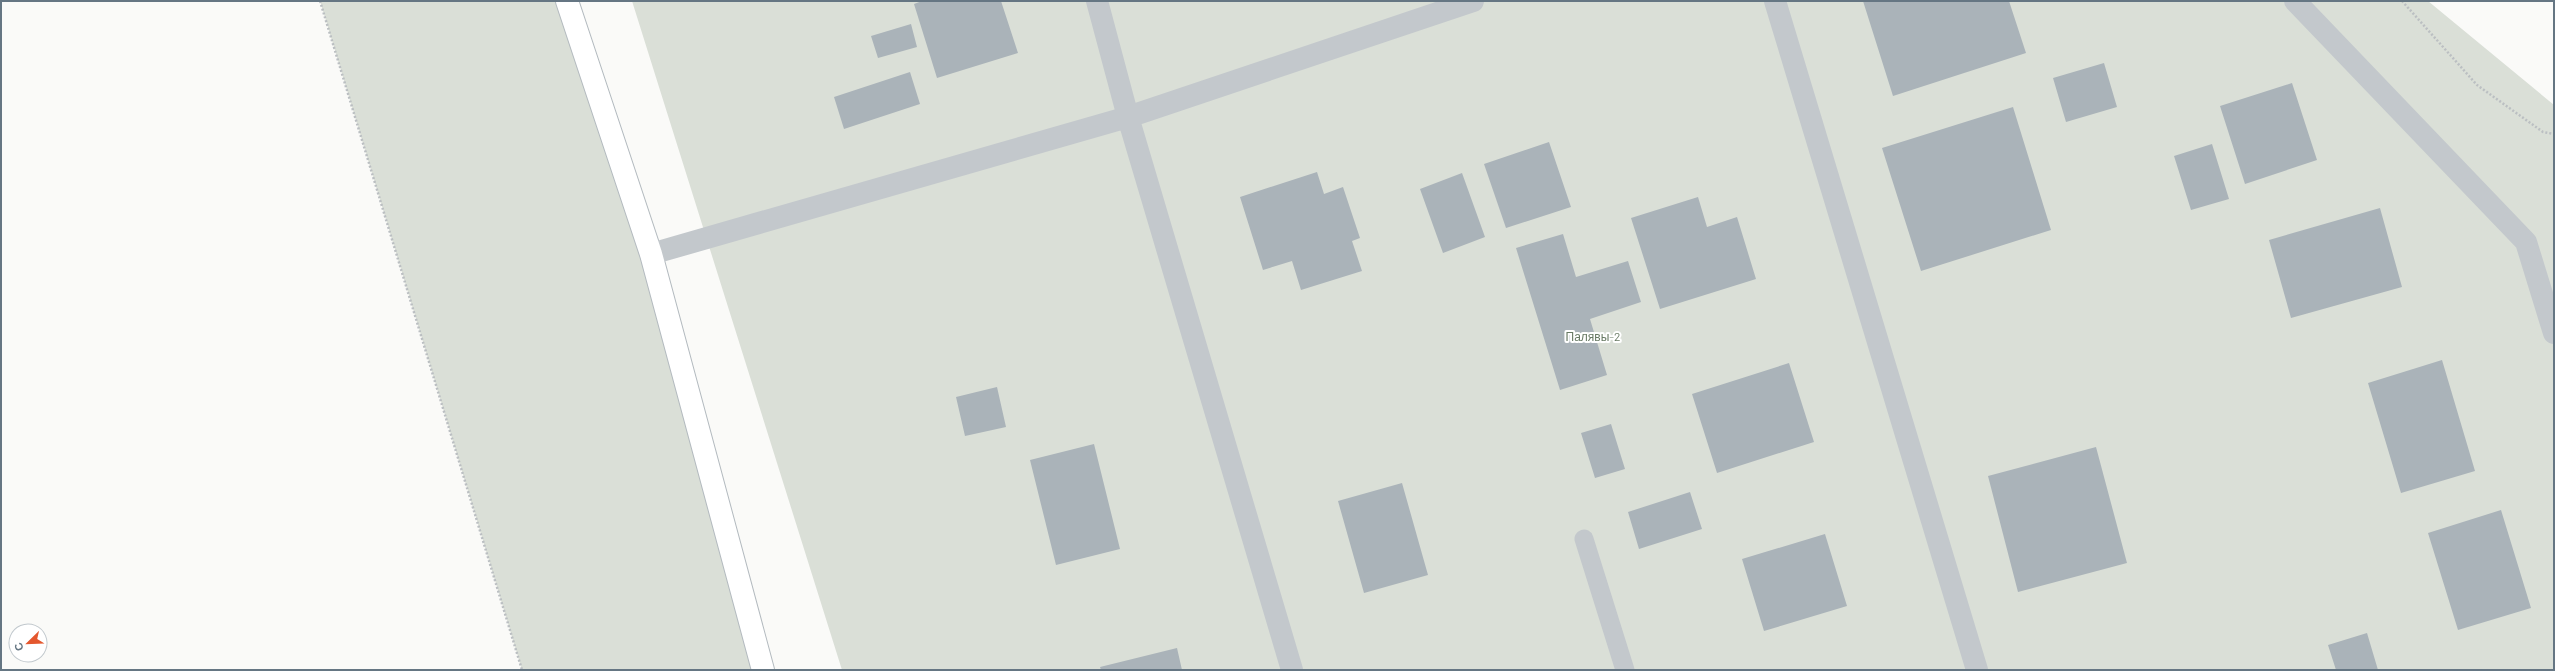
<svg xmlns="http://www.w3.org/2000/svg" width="2555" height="671" viewBox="0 0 2555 671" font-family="Barlow,sans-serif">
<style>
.green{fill:#dadfd7}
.building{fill:#aab3b9}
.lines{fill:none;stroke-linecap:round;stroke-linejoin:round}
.secondary-casing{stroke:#b3babf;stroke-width:24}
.path{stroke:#bbbfc2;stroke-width:2.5;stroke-dasharray:2 2;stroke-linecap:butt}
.lane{stroke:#c3c8cc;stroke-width:19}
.street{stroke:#c3c8cc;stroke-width:22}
.secondary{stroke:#fff;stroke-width:22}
.labels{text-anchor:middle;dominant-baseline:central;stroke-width:4;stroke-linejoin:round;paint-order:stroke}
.park-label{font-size:12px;fill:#687a64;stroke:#fff}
</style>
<rect width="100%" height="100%" fill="#fafaf8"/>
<path class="green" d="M320 1H567L763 670H522Z
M632 1H2428L2554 105V670H842Z"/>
<path class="building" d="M922 1H1001L1018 53 937 78 914 4Z
M1863 1H2009L2026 53 1893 96Z
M911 24 917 47 878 58 871 36Z
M2104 63 2117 107 2066 122 2053 78Z
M910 72 920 104 844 129 834 97Z
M2292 83 2317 160 2245 184 2220 106Z
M2013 107 2051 230 1921 271 1882 148Z
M1549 142 1571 207 1506 228 1484 164Z
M2212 144 2229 199 2191 210 2174 156Z
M1317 172 1324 194 1343 187 1360 238 1352 241 1362 271 1301 290 1292 261 1263 270 1240 197Z
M1462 173 1485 237 1443 253 1420 189Z
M1698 197 1707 227 1737 217 1756 279 1660 309 1631 218Z
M2380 208 2402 287 2291 318 2269 240Z
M1563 234 1576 277 1628 261 1641 302 1590 319 1607 375 1560 390 1516 248Z
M2442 360 2475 471 2401 493 2368 383Z
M1789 363 1814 442 1717 473 1692 394Z
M997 387 1006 427 965 436 956 397Z
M1611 424 1625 469 1595 478 1581 433Z
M1094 444 1120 549 1056 565 1030 460Z
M2096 447 2127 563 2018 592 1988 476Z
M1402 483 1428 575 1364 593 1338 501Z
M1690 492 1702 529 1639 549 1628 512Z
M2501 510 2531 608 2458 630 2428 533Z
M1825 534 1847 606 1764 631 1742 559Z
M2367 633 2378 670H2336L2328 645Z
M1177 648 1182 670H1101L1100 667Z"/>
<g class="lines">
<defs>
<path id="secondary" d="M567 1 651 254 763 670"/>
</defs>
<use href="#secondary" class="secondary-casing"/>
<path class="path" d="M320 1 522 670
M2402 1 2477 85 2543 132 2554 134"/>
<path class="lane" d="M1584 539 1625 670"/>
<path class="street" d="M1097 1 1128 117 1292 670
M1775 1 1977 670
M2295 1 2526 242 2554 333
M651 254 1128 117 1473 1"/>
<use href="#secondary" class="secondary"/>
</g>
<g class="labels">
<g class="park-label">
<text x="1593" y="336">Палявы-2</text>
</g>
</g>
<rect width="2555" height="671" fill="none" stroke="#657683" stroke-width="4"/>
<g transform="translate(28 643) rotate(247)"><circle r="19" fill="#ffffff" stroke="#c1c8cd"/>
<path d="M0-3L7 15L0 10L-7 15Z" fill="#e4572e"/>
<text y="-6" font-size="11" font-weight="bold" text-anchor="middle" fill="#657683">С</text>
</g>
</svg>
